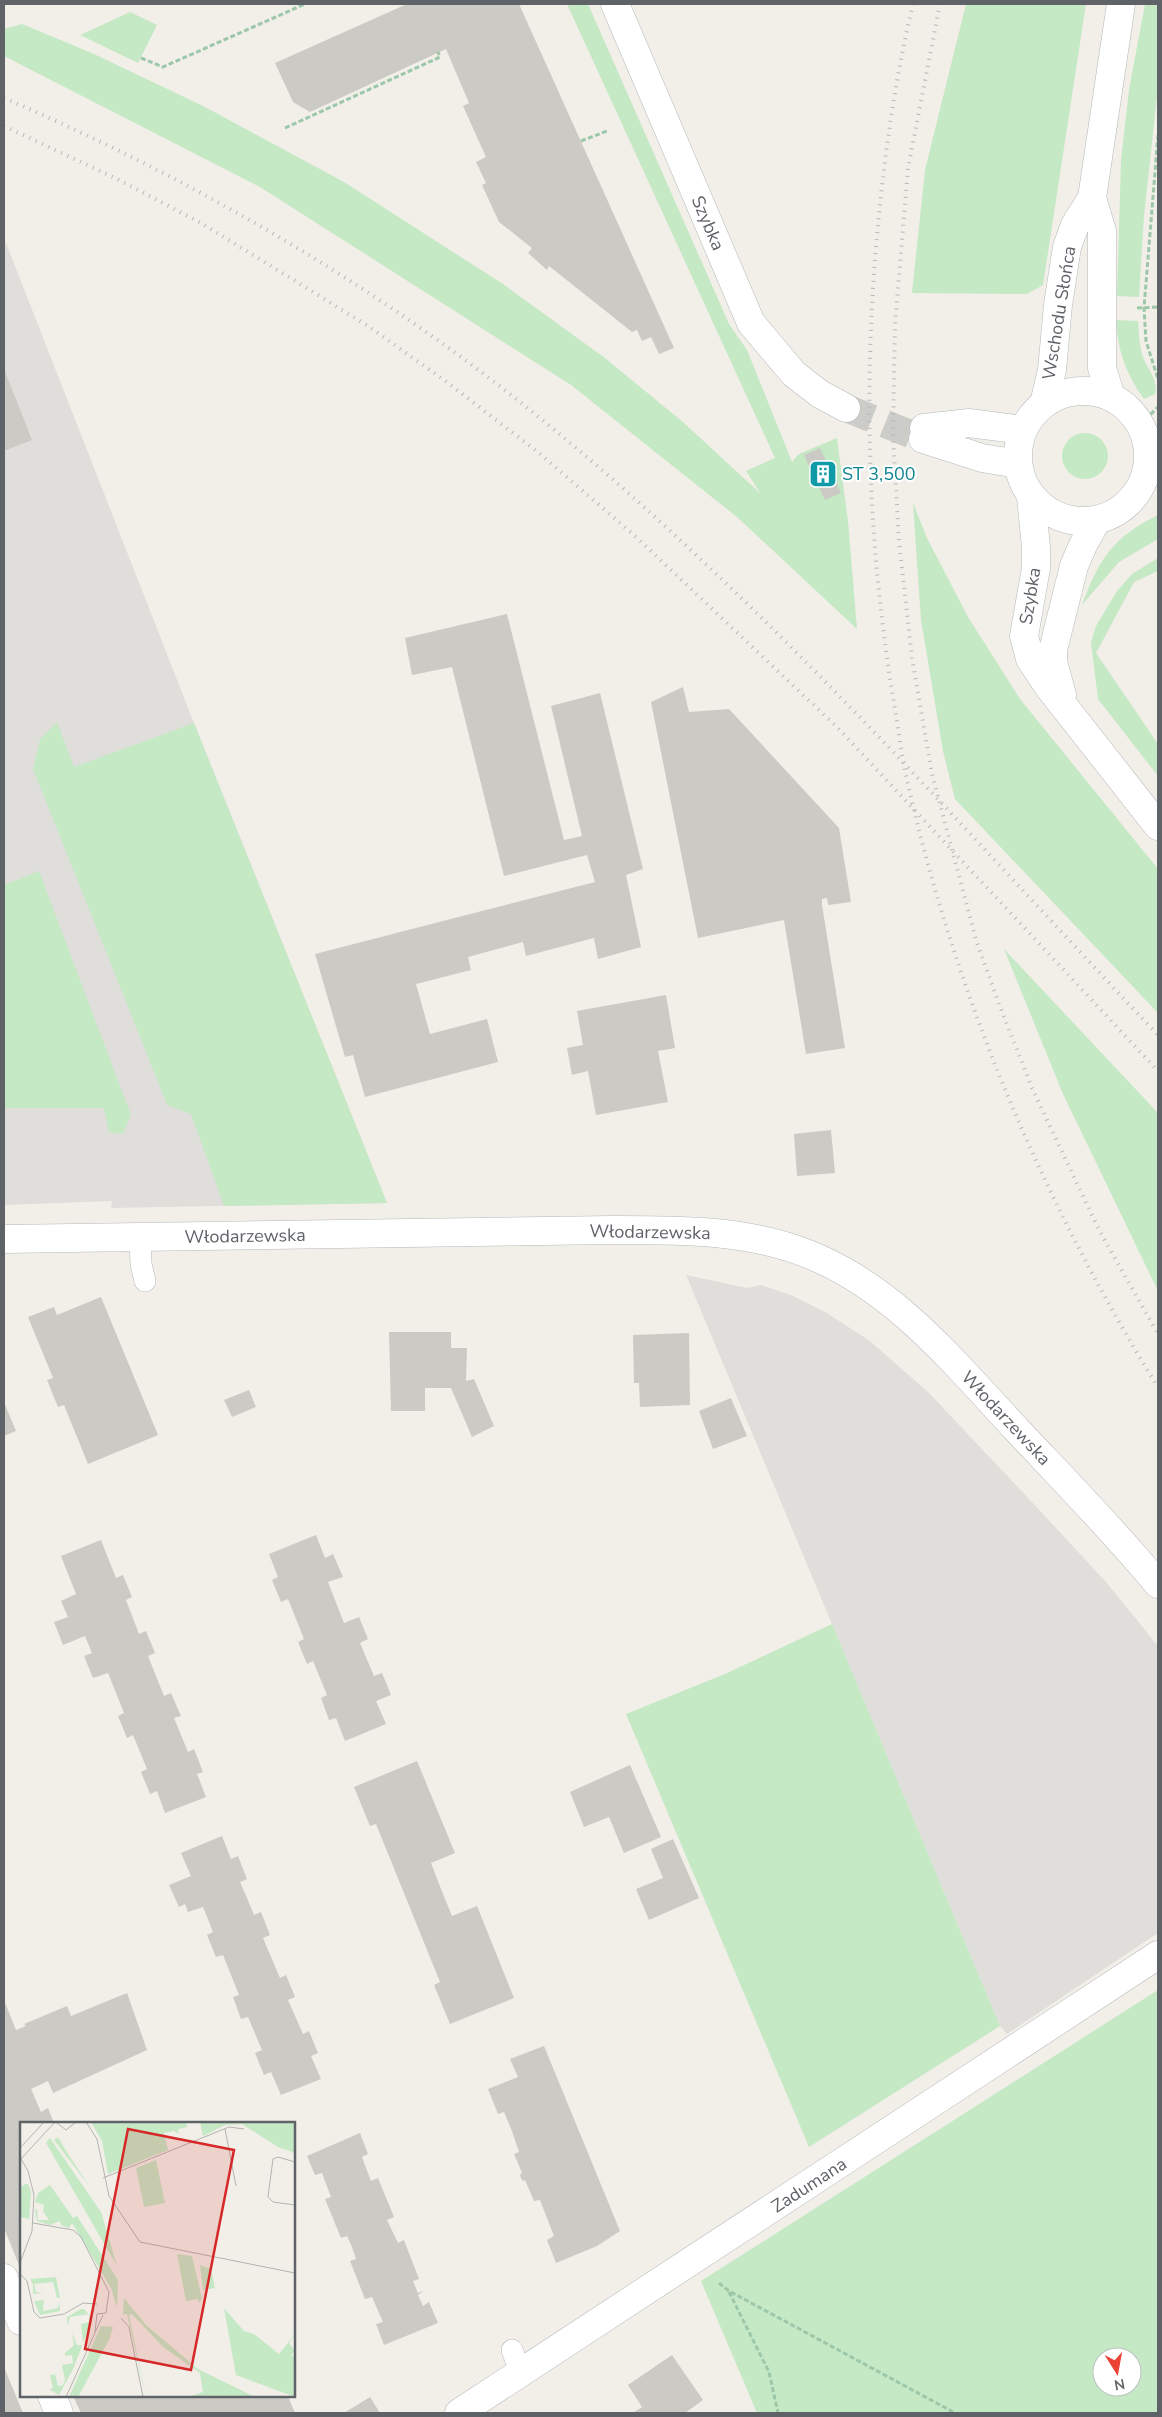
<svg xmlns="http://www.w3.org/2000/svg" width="1162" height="2417" viewBox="0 0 1162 2417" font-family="'Nunito Sans',sans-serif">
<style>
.industrial{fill:#e0deda}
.green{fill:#c5e8c5;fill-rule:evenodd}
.building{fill:#cccac5}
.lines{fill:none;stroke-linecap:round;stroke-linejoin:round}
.street-tunnel{stroke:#ccccc8;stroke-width:28;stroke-dasharray:28 14;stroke-linecap:butt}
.lane-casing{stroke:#b5b8bc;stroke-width:22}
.street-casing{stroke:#b5b8bc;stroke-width:29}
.path{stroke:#9cc7a9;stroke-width:3;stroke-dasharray:5 2.5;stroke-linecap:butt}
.lane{stroke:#fff;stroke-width:21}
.street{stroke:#fff;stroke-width:28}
.rail{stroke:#b6b7b8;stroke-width:4;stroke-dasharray:1 6;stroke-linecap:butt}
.labels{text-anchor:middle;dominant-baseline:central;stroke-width:4;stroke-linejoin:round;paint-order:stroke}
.street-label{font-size:18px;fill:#5f6368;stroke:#fff}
.culture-label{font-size:18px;fill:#0d838f;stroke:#fff;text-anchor:start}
.inset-road{fill:none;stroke:#b3b3b1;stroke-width:1}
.view{fill:#d62828;fill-opacity:0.15;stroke:#d62828;stroke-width:2.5}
.inset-edge{fill:none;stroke:#5f6368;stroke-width:2.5}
</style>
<rect width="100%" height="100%" fill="#f1efe8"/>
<path class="industrial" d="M4 238 194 723 387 1203 111 1208 112 1201 4 1205Z
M686 1275 747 1288 761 1285 793 1296 825 1312 870 1341 928 1392 1031 1501 1106 1582 1158 1646V1933L1007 2034 1000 2026Z"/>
<path class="green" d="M567 4H588L729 324 747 350 792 462 799 454 837 438 848 521 857 629 737 517 571 385 260 187 4 56V29L22 24 94 54 203 106 344 182 503 284 605 358 684 423 760 493 746 471 775 458Z
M966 4H1086L1043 285 1027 294 912 293 925 170Z
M1145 4H1158V87L1144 216 1139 297 1117 296 1121 160 1129 90Z
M130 12 157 25 138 63 80 35Z
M1116 320 1138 321C1139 333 1139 345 1143 357 1147 369 1159 380 1155 394L1144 399C1126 374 1118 351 1116 320Z
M1062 456a23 23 0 1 1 46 0a23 23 0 1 1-46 0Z
M913 503 927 538 968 617 1020 699 1158 869V1013L955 799 943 751 921 620Z
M1158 515V539L1119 562 1082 605C1099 559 1113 537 1158 515Z
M1158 558V571L1134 582 1096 653 1158 744V776L1098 699 1091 642 1096 626 1117 591 1132 574Z
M57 722 74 767 194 723 387 1203 224 1206 191 1114 167 1105 33 769 40 739Z
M39 871 131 1115 123 1134 109 1132 104 1108H4V885Z
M1004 949 1158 1113V1291L1063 1094Z
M832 1624 1000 2026 809 2147 626 1714 725 1674Z
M1158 1990V2413H757L701 2281ZM1102 2357H1132V2387H1102Z"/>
<path class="building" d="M407 4H519L674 348 659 354 651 337 642 341 637 330 632 332 549 266 547 270 528 253 532 248 499 222 482 185 486 183 476 162 486 157 463 106 469 103 446 49 310 112 293 102 275 63Z
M4 369 32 440 4 451Z
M820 448 841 493 825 500 804 455Z
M507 614 564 840 582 836 551 706 600 693 643 869 626 875 641 947 598 959 594 938 526 956 523 942 468 957 471 970 416 984 430 1034 487 1019 498 1062 365 1097 353 1055 345 1057 315 954 595 882 587 855 504 876 452 667 412 675 405 638Z
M683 687 689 712 729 709 839 828 851 902 828 905 827 898 822 899V905L845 1048 806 1054 784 920 698 938 651 702Z
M666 995 675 1048 658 1051 668 1102 596 1115 588 1071 572 1075 567 1048 583 1045 577 1011Z
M831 1130 835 1173 797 1176 794 1134Z
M101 1297 158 1435 88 1464 64 1405 58 1407 47 1380 53 1378 28 1317 54 1307 57 1315Z
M389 1332H451V1348H467L466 1381 474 1379 494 1426 472 1437 451 1388H425V1411H391Z
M689 1333 690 1405 640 1407 639 1383H634L633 1335Z
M249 1390 256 1407 232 1417 224 1400Z
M731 1398 747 1436 713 1449 699 1411Z
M4 1402 16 1431 4 1436Z
M316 1535 325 1558 333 1554 343 1577 328 1582 344 1623 359 1617 368 1639 360 1643 374 1676 382 1673 391 1695 376 1701 386 1724 345 1741 336 1718 329 1720 321 1698 327 1695 313 1661 307 1664 298 1642 304 1639 288 1599 281 1602 272 1580 278 1577 269 1554Z
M101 1540 116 1578 123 1575 132 1597 126 1600 139 1634 146 1631 155 1653 148 1656 164 1696 171 1693 181 1716 174 1718 188 1752 194 1749 203 1772 197 1774 206 1797 165 1813 157 1791 150 1794 141 1772 147 1769 133 1735 127 1738 118 1716 124 1713 108 1673 93 1678 84 1656 92 1653 85 1636 63 1645 54 1622 68 1617 61 1601 76 1594 61 1556Z
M417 1761 455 1853 431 1863 441 1889 452 1916 477 1906 514 1998 450 2024 434 1985 440 1982 376 1824 370 1826 354 1787Z
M630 1765 661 1837 624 1853 609 1817 584 1827 570 1792Z
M222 1836 231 1859 238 1856 247 1879 240 1882 247 1898 254 1915 261 1912 270 1935 263 1938 280 1978 286 1975 295 1997 288 2000 303 2034 309 2031 318 2053 311 2056 321 2079 281 2095 271 2072 264 2075 255 2053 262 2050 248 2017 241 2019 233 1997 239 1995 223 1955 216 1957 207 1935 213 1932 203 1907 188 1912 185 1904 179 1907 169 1885 191 1876 181 1853Z
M673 1839 699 1898 649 1920 636 1889 663 1878 651 1849Z
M127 1993 147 2050 53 2093 48 2081 31 2089 41 2112 48 2108 54 2123H21V2270L4 2228V2000L16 2030 26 2026 24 2024 67 2006 71 2016Z
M544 2046 620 2231 597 2246 556 2263 547 2240 554 2236 540 2200 534 2201 525 2180 523 2181 521 2178 520 2175 522 2173 514 2154 519 2152 512 2131 504 2112 498 2114 488 2089 518 2077 510 2059Z
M360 2133 368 2154 362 2157 371 2181 378 2178 394 2217 387 2220 398 2243 404 2240 419 2279 413 2281 418 2293 424 2291 418 2295 423 2306 429 2302 438 2323 384 2345 376 2324 383 2322 372 2297 365 2299 350 2261 356 2259 352 2247 347 2236 341 2238 325 2199 331 2197 322 2173 315 2175 307 2156Z
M672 2355 703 2400 685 2413H633L642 2407 628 2385Z
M4 2367 23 2413H4Z
M73 2396H166L167 2398 173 2396H288L295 2413H81Z
M370 2397 380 2413H344Z"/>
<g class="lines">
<path class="street-tunnel" d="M846 408 923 439"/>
<defs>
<path id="lane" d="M140 1237 141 1264 145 1281
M512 2350 521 2374"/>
<path id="street" d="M615 4 751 323 794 374 820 394 846 408
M1092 198 1102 231V368L1111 397
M1018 456a65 65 0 1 1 130 0a65 65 0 1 1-130 0Z
M1044 404 1052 370 1058 305 1067 247 1075 225 1092 198 1121 4
M924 428 969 423 1023 430
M923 439 982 458 1018 464
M1031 497 1036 547V568L1024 636 1030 659 1048 686 1158 826
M1062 695 1053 662V650L1074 566 1083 545 1097 520
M4 1239 611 1230C678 1230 745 1229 808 1254 895 1288 956 1365 1018 1431 1065 1481 1114 1531 1158 1584
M4 2278 21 2321
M52 2396 59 2413
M459 2413 1158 1955"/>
</defs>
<use href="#lane" class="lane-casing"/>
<use href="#street" class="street-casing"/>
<path class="path" d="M141 58 163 67 305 4
M285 128 440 57 438 52
M1158 135 1144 308 1146 341 1158 379
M581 141 607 131
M1137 308 1158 307
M1140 425 1158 407
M719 2283 729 2291 955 2413
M729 2292 769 2372 778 2413"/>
<use href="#lane" class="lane"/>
<use href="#street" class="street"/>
<path class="rail" d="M913 4C894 83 883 166 876 247 863 402 869 556 895 709 899 733 902 757 907 780 955 994 1042 1201 1158 1387
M940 4 908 168 895 324 893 437 899 541 912 658 932 774 976 940 999 1004 1032 1088 1099 1230 1158 1334
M4 98C202 183 391 294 557 432 776 613 963 829 1158 1035
M4 126 115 178 201 223 292 279 368 326 444 380 538 452 635 536 837 727 1158 1071"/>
</g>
<defs>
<symbol id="building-square" viewBox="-11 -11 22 22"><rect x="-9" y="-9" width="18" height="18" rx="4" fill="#0f9aa8" stroke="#fff"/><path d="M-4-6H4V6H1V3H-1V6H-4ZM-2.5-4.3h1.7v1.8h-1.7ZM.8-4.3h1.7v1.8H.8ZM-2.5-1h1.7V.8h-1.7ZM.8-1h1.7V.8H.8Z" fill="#fff"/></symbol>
</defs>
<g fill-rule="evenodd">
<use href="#building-square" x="807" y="458" width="32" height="32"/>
</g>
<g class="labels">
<g class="street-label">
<text transform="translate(708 223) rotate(67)">Szybka</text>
<text transform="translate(1059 313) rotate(-81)">Wschodu Słońca</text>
<text transform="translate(1030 596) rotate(-81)">Szybka</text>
<text transform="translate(650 1232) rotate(1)">Włodarzewska</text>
<text transform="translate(245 1236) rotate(-1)">Włodarzewska</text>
<text transform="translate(1006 1418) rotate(47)">Włodarzewska</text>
<text transform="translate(809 2185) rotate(-33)">Zadumana</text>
</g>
<g class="culture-label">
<text x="842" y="474">ST 3,500</text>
</g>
</g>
<g transform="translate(20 2122)">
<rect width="275" height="275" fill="#f1efe8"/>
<path d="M71 0H166L167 5 158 7 159 12 154 9 144 11 148 28 88 52 82 19ZM180 0H275V31L258 25 222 2 205 3 183 14ZM38 15 48 32 70 65 34 18ZM30 16 81 90 97 144 26 21ZM136 38 145 81 124 85 116 46ZM5 62H8L11 70 9 97 0 95V66ZM30 63 53 96 57 94 98 158 97 186 91 166 52 101 49 106 41 103 40 99 30 103 17 99 15 88 17 87 18 98H29L23 89 24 83 15 80 18 71ZM157 132 172 134 182 177 179 181 178 177 166 179ZM180 143 191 147 195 166 183 168ZM36 155 40 176H37L33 160 14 162 16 170 23 171 13 172V162L10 157ZM104 176 126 203 178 247 235 275H169L183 270 180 251 143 225 112 192 109 193 126 275 107 192 103 193ZM24 178 23 189 38 186 39 179 40 189 20 193 14 179ZM204 186 224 209 234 212 259 232 275 212 269 221 275 229 271 233 275 235V275L216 253ZM61 187H64L71 195 67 211 53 247 39 273 29 267 33 266 30 253 35 252 38 264 43 263 45 258 42 243 53 241 52 233 45 234V231L54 223 52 211 57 223H63L61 202 69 200V192L50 195 48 204 47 195ZM81 204 93 205 90 216 58 275H49Z" fill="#c5e8c5"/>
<path class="inset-road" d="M36 0 46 8 56 0M66 0 77 17 89 74 120 120 275 151M205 7 216 64M0 26 24 0M0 38 35 0M275 40 258 35 253 37 248 75 253 80 275 83M83 56 209 5 224 7M13 101 53 108 61 115 89 170 86 191 77 192M0 141 12 109 14 73 8 49 0 35M0 152 7 159 14 190 20 196 44 192 63 181 77 182M101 196 109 205 123 275M75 210 77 192M46 275 83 193"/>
<path class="view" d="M108 7 214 28 171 248 65 227Z"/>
<rect width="275" height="275" class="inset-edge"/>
</g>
<rect width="1162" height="2417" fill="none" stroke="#5f6368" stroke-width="10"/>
<g transform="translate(1117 2372) rotate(169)"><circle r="24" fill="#ffffff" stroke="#bfc1c3"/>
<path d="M0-4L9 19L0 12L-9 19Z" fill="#ea4335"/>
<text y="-8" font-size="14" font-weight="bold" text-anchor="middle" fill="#5f6368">N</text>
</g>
</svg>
